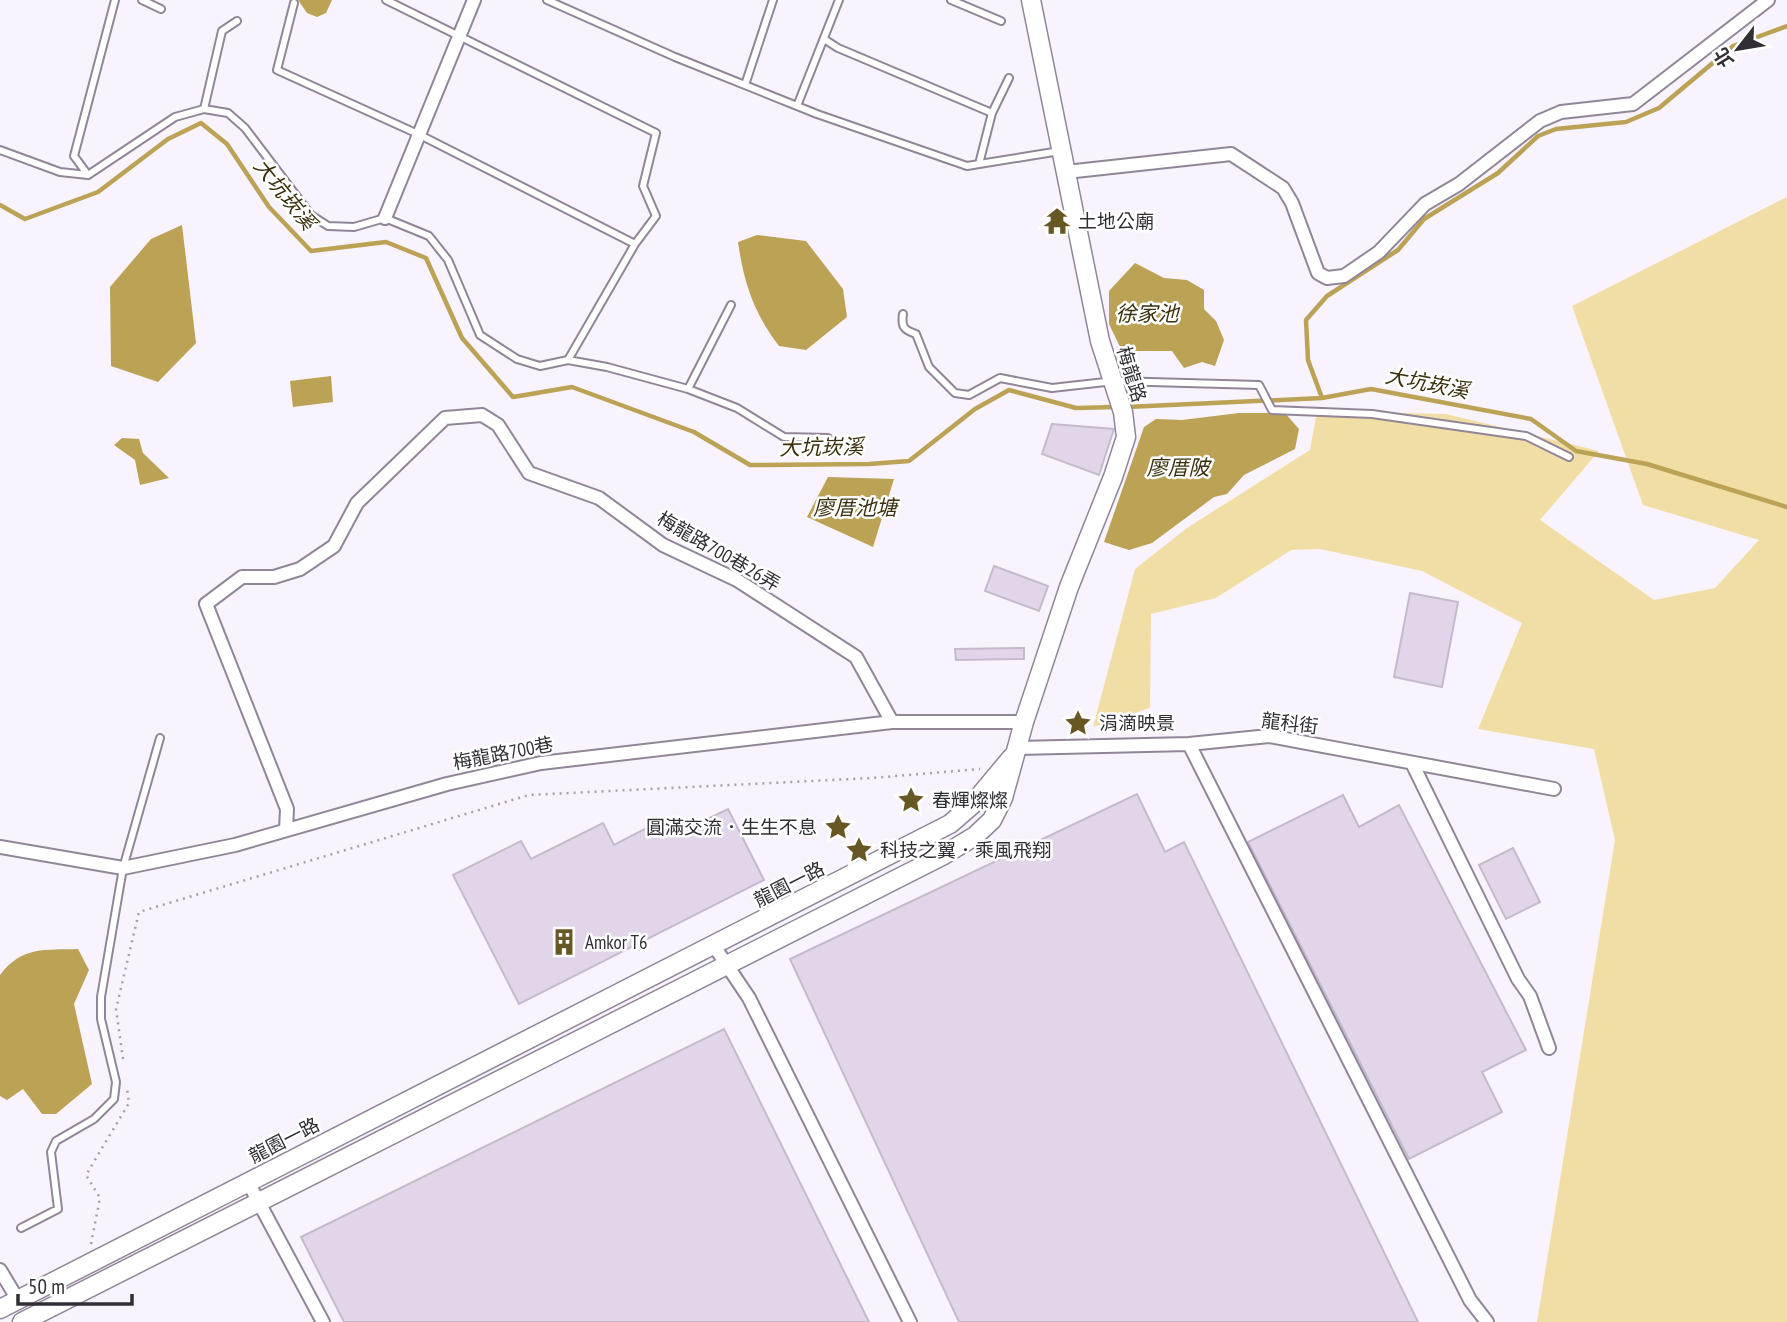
<svg xmlns="http://www.w3.org/2000/svg" width="1787" height="1322" viewBox="0 0 1787 1322" font-family="'PT Sans Narrow','Noto Sans TC',sans-serif">
<style>
.green{fill:#f1dea5}
.water{fill:#bba255}
.lines{fill:none;stroke-linecap:round;stroke-linejoin:round}
.stream{stroke:#bba255;stroke-width:4.5}
.building{fill:#e1d6e9;stroke:#c5bacd;stroke-width:2}
.lane-casing{stroke:#918698;stroke-width:10}
.street-casing{stroke:#918698;stroke-width:16}
.secondary-casing{stroke:#918698;stroke-width:21}
.path{stroke:#a5a0a9;stroke-width:2.5;stroke-dasharray:2 5;stroke-linecap:butt}
.lane{stroke:#fff;stroke-width:6}
.street{stroke:#fff;stroke-width:12}
.secondary{stroke:#fff;stroke-width:18}
.labels{text-anchor:middle;dominant-baseline:central;stroke-width:5;stroke-linejoin:round;paint-order:stroke}
.poi-label{font-size:19px;fill:#322e36;stroke:#fff;text-anchor:start}
.street-label{font-size:19px;fill:#322e36;stroke:#fff}
.water-label{font-size:21px;font-style:italic;fill:#3a300d;stroke:#fff}
</style>
<rect width="100%" height="100%" fill="#f9f3fe"/>
<path class="green" d="M1787 197V1322H1537L1615 840 1594 749 1478 729 1522 623 1422 571 1320 549 1291 550 1216 598 1151 614 1150 708 1093 727 1135 569 1187 528 1310 450 1317 411 1446 414 1599 451 1540 520 1654 600 1715 588 1759 540 1643 505 1572 306Z"/>
<path class="water" d="M298 0H332L326 13 317 17 307 13Z
M182 225 196 343 158 382 111 366 110 287 151 239Z
M757 235 806 241 843 289 847 317 806 350 779 346C754 313 744 284 738 242Z
M1135 263 1164 278 1187 280 1204 290V309L1216 321 1224 340 1215 366 1202 362 1184 368 1172 351H1122L1109 324V291Z
M331 376 333 402 293 407 290 381Z
M1239 413H1285L1299 429 1295 449 1244 475 1227 494 1214 497 1152 543 1129 550 1104 542 1144 427 1156 419 1182 420Z
M122 438 139 439 143 453 169 478 140 485 135 460 114 445Z
M828 477 894 479 873 547 807 517Z
M78 949 89 970 74 1004 92 1084 56 1114H42L23 1089 7 1100 0 1096V975C22 946 45 950 78 949Z"/>
<g class="lines">
<path class="stream" d="M0 205 25 219 98 192 168 139 201 123 227 144 269 207 311 251 386 242 426 258 462 338 513 397 572 387 694 432 750 465 869 464 909 461 975 409 1009 390 1076 408 1115 407
M1322 398 1308 360 1306 320 1327 296 1398 250 1424 219 1498 173 1538 136 1556 129 1626 122 1659 108 1733 46 1787 26
M1127 407 1322 398 1371 389 1531 419 1576 451 1647 464 1787 507"/>
</g>
<path class="building" d="M1052 424 1114 429 1099 475 1042 454Z
M994 566 1048 586 1039 611 985 591Z
M1410 593 1458 602 1442 687 1394 677Z
M1024 648V659L956 660 955 649Z
M1137 794 1165 852 1184 842 1418 1322H959L790 959Z
M1343 795 1359 827 1399 805 1526 1050 1482 1072 1502 1112 1409 1159 1248 842Z
M728 809 764 880 519 1004 453 875 521 841 531 859 603 823 614 845 660 821 665 831 686 821 689 828Z
M1513 848 1540 902 1506 919 1479 865Z
M724 1029 869 1322H344L301 1237Z"/>
<g class="lines">
<defs>
<path id="lane" d="M142 0 161 9
M386 0 656 133 643 186 656 216 635 244
M547 0 675 57 817 114 967 166 1060 151
M951 0 1001 21
M294 3 277 70 418 134 635 244 568 360
M824 39 838 48 992 113
M745 85 773 0
M797 106 839 0
M204 109 222 31 237 21
M0 150 60 172 88 175 175 117 204 109 228 113 245 128 311 215 328 226 354 227 385 218 429 236 448 260 480 335 517 359 540 366 568 360 607 367 688 389 737 408 784 437 828 438
M979 164 992 113 1009 78
M88 175 74 156 115 0
M903 314C901 327 904 330 916 334L929 367 955 393 969 395 1000 378 1052 388 1114 381 1259 385 1272 410 1372 414 1526 436 1569 457
M688 389 731 305
M21 1228 58 1209 51 1152 56 1141 94 1119 114 1099 116 1082 101 1019V997L123 868 160 738"/>
<path id="street" d="M1066 172 1231 154 1283 188 1292 203 1318 273 1327 278 1344 276 1379 252 1425 204 1459 184 1540 121 1561 112 1633 104 1768 0
M385 218 474 0
M1189 744 1470 1300 1487 1322
M1018 748 1189 744 1269 736 1554 789
M1412 763 1518 979 1530 996 1549 1048
M286 830 287 809 206 604 242 577H274L300 569 334 546 357 503 445 418 482 415 498 425 529 473 599 498 663 545 737 580 856 657 892 722
M0 847 123 868 235 845 447 784 541 763 892 722H1024
M714 946 749 998 910 1322
M248 1182 323 1322
M0 1270 18 1300"/>
<path id="secondary" d="M0 1309 950 824 972 805 1012 757
M22 1322 942 856 975 836 992 820 1003 798 1024 722 1069 587 1113 477 1126 437 1123 412 1100 341 1031 0"/>
</defs>
<use href="#lane" class="lane-casing"/>
<use href="#street" class="street-casing"/>
<use href="#secondary" class="secondary-casing"/>
<path class="path" d="M123 1059 116 1009 139 912 529 795 872 778 980 769
M91 1244 100 1198 86 1175 129 1103 127 1089"/>
<use href="#lane" class="lane"/>
<use href="#street" class="street"/>
<use href="#secondary" class="secondary"/>
</g>
<defs>
<symbol id="temple-bare" viewBox="-9 -9 18 18"><path d="M0-6L5-2H3V0L6.5 2.5H4V6H1.5V3h-3V6H-4V2.5H-6.5L-3 0V-2H-5Z" fill="#675724" stroke="#fff" stroke-width="2.5" paint-order="stroke"/></symbol>
<symbol id="sight-bare" viewBox="-9 -9 18 18"><path d="M0-6L1.8-2.2L6-1.7L2.9 1.2L3.7 5.4L0 3.3L-3.7 5.4L-2.9 1.2L-6-1.7L-1.8-2.2Z" fill="#675724" stroke="#fff" stroke-width="2.5" paint-order="stroke"/></symbol>
<symbol id="building-bare" viewBox="-9 -9 18 18"><path d="M-4-6H4V6H1V3H-1V6H-4ZM-2.5-4.3h1.7v1.8h-1.7ZM.8-4.3h1.7v1.8H.8ZM-2.5-1h1.7V.8h-1.7ZM.8-1h1.7V.8H.8Z" fill="#675724" stroke="#fff" stroke-width="2.5" paint-order="stroke"/></symbol>
</defs>
<g fill-rule="evenodd">
<use href="#temple-bare" x="1038" y="202" width="38" height="38"/>
<use href="#sight-bare" x="1059" y="704" width="38" height="38"/>
<use href="#sight-bare" x="892" y="781" width="38" height="38"/>
<use href="#sight-bare" x="819" y="808" width="38" height="38"/>
<use href="#sight-bare" x="840" y="831" width="38" height="38"/>
<use href="#building-bare" x="545" y="923" width="38" height="38"/>
</g>
<g class="labels">
<g class="poi-label">
<text x="1078" y="221">土地公廟</text>
<text x="1099" y="723">涓滴映景</text>
<text x="932" y="800">春輝燦燦</text>
<text x="817" y="827" text-anchor="end">圓滿交流．生生不息</text>
<text x="880" y="850">科技之翼．乘風飛翔</text>
<text x="585" y="942">Amkor T6</text>
</g>
<g class="street-label">
<text transform="translate(1132 374) rotate(73)">梅龍路</text>
<text transform="translate(719 551) rotate(30)">梅龍路700巷26弄</text>
<text transform="translate(1290 723) rotate(7)">龍科街</text>
<text transform="translate(503 753) rotate(-11)">梅龍路700巷</text>
<text transform="translate(789 884) rotate(-27)">龍園一路</text>
<text transform="translate(284 1140) rotate(-27)">龍園一路</text>
</g>
<g class="water-label">
<text transform="translate(285 194) rotate(51)">大坑崁溪</text>
<text x="1147" y="313">徐家池</text>
<text transform="translate(1427 383) rotate(11)">大坑崁溪</text>
<text transform="translate(821 447) rotate(-1)">大坑崁溪</text>
<text x="1178" y="467">廖厝陂</text>
<text x="855" y="507">廖厝池塘</text>
</g>
</g>
<g transform="translate(1738 49) rotate(239)" stroke="#ffffff" stroke-width="5" paint-order="stroke">
<path d="M0-5L12 26L0 18L-12 26Z" fill="#322e36"/>
<text y="-10" font-size="19" font-weight="bold" text-anchor="middle" fill="#322e36">北</text>
</g>
<path d="M18 1294v10h114v-10" fill="none" stroke="#322e36" stroke-width="3.5"/>
<text x="28" y="1294" font-size="21" fill="#322e36" stroke="#ffffff" stroke-width="5" paint-order="stroke">50 m</text>
</svg>
